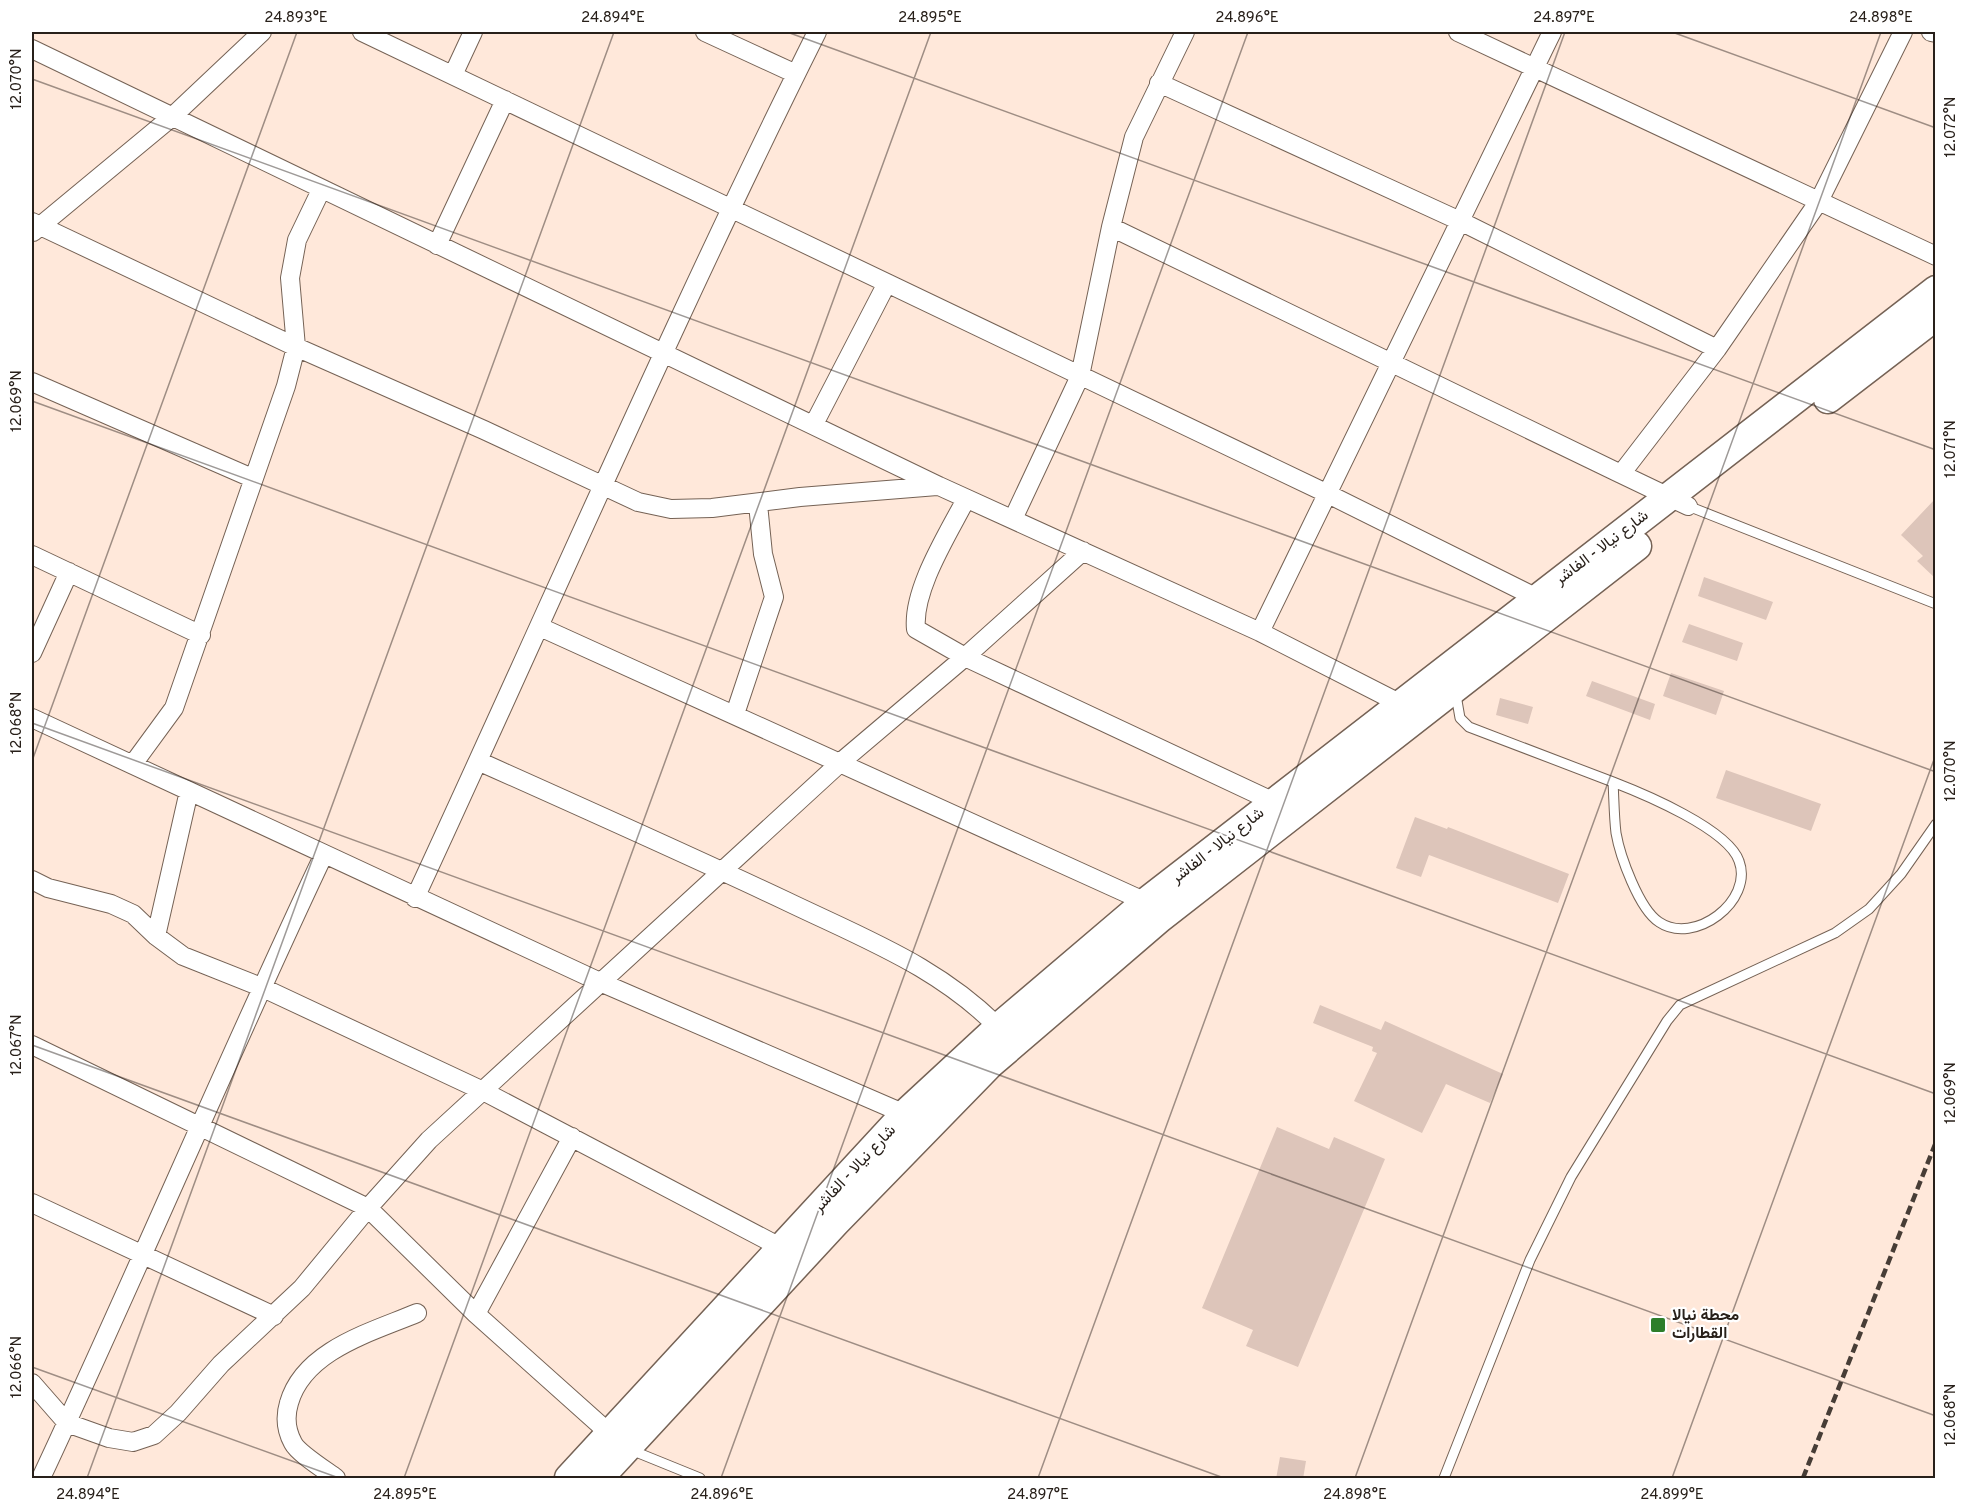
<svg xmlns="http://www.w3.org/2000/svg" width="1967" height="1510" viewBox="0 0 1967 1510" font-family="Overpass,Vazirmatn,sans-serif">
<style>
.building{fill:#ddc5ba}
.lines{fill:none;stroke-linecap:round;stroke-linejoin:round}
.service-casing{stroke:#756255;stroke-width:11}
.minor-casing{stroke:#756255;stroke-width:20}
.trunk-casing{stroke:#756255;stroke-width:31}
.service{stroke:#fff;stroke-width:9}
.minor{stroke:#fff;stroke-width:18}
.trunk{stroke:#fff;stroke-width:28}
.rail{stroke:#473d36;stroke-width:4.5;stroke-dasharray:9 4.5;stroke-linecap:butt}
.ticks{fill:none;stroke:#28201a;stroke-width:1.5;stroke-opacity:0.45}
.poi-dot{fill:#2d7e2a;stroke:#fff;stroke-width:2}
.labels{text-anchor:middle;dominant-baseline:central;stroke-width:4.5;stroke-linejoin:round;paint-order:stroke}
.street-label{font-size:16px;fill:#28201a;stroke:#fff}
.poi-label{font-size:16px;font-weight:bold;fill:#28201a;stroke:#fff;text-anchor:start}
.neatline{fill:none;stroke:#28201a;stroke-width:2}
.ticks-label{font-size:15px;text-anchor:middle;fill:#28201a}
</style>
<rect width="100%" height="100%" fill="#ffe8da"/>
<path class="building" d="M1935 499V578L1917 561 1923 556 1901 535Z
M1704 577 1773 602 1766 620 1698 596Z
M1689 624 1743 643 1737 661 1682 642Z
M1671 673 1724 691 1716 715 1663 696Z
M1592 681 1655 704 1650 720 1586 696Z
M1500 698 1533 707 1528 724 1496 715Z
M1726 770 1821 804 1811 831 1716 798Z
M1415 817 1447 829 1448 827 1569 874 1558 903 1429 855 1421 877 1396 868Z
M1320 1005 1381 1030 1385 1021 1503 1074 1490 1103 1446 1084 1422 1133 1354 1101 1377 1053 1372 1051 1373 1047 1313 1023Z
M1277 1127 1329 1149 1334 1137 1385 1159 1298 1367 1246 1346 1253 1330 1202 1308Z
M1280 1457 1306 1461 1303 1479H1276Z"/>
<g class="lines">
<defs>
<path id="service" d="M1688 506 1936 604
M1456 695 1460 718 1469 727 1613 782
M1613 782C1644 794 1728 829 1739 861 1754 901 1694 946 1659 922 1639 909 1620 856 1616 833 1614 816 1614 799 1613 782Z
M631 1450 700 1478
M1444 1478 1530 1260 1571 1177 1667 1021 1680 1005 1835 933 1869 909 1901 874 1936 824"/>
<path id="minor" d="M362 32 1326 493 1537 598
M705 32 796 74
M1458 32 1936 256
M1931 32 1936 33
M32 49 939 486 1260 632 1407 707
M453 75 473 32
M1159 83 1460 221 1717 349
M32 222 296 347 484 430 638 502 671 509 712 508 800 497 937 486
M1111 227 1621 474
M33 232 173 116 262 32
M437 245 505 100
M32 382 252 478
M814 424 887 283
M966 499C948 534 912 590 916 629L965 657 1274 802
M1688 506 1621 474 1717 349 1819 201 1903 32
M1013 519 1080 376 1111 227 1134 137 1185 32
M32 555 201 635
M540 627 1146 902
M1260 632 1552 32
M32 653 69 572
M735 714 774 597 763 554 758 504
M32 718 600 982 905 1114
M478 761C581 807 684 853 786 901 867 940 943 968 1006 1035
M133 764 174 708 286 386 296 347 290 278 297 240 321 190
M32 880 48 888 111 904 133 914 156 936 183 956 261 987 483 1091 782 1248
M415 898C549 609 675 316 817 32
M156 936 189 791
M32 1045 368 1208 476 1314 618 1441
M32 1203 274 1316
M476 1314 572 1137
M32 1383 67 1423 109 1438 133 1442 154 1435 178 1413 221 1364 302 1288 368 1208 429 1140 841 762 965 657 1083 551
M41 1478C138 1271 226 1061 324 854
M336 1478C325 1470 298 1453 293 1443 286 1430 285 1416 289 1403 304 1350 372 1332 417 1313"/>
<path id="trunk" d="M1828 399 1936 316
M569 1478 905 1114 999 1027 1146 902 1936 290
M599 1478 835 1223 990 1064 1160 918 1637 546"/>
</defs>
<use href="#service" class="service-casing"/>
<use href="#minor" class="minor-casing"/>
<use href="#trunk" class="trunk-casing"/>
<use href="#service" class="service"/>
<use href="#minor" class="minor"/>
<use href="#trunk" class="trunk"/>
<path class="rail" d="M1803 1478 1936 1142"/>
</g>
<path class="ticks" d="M787 32 1936 450M1672 32 1936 128M32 79 1936 772M32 401 1936 1094M32 723 1936 1416M32 761 297 32M32 1045 1224 1478M32 1367 339 1478M87 1478 614 32M404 1478 931 32M721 1478 1248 32M1038 1478 1565 32M1355 1478 1881 32M1672 1478 1936 754"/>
<rect class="poi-dot" x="1650" y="1317" width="16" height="16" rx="3"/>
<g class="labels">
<g class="street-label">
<text transform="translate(1602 548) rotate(-37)">شارع نيالا - الفاشر</text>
<text transform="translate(1218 846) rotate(-38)">شارع نيالا - الفاشر</text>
<text transform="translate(855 1169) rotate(-47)">شارع نيالا - الفاشر</text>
</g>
<g class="poi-label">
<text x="1672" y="1316">محطة نيالا<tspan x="1672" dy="18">القطارات</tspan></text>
</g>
</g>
<rect width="1967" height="1510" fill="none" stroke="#ffffff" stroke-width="66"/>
<rect x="33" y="33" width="1901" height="1444" class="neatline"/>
<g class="ticks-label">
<text x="296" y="22">24.893°E</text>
<text x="613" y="22">24.894°E</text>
<text x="930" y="22">24.895°E</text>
<text x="1247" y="22">24.896°E</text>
<text x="1564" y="22">24.897°E</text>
<text x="1881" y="22">24.898°E</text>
<text transform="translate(16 79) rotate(-90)" y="5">12.070°N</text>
<text transform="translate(1950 127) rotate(-90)" y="5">12.072°N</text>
<text transform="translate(16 401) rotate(-90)" y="5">12.069°N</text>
<text transform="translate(1950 449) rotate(-90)" y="5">12.071°N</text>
<text transform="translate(16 723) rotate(-90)" y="5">12.068°N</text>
<text transform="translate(1950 771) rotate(-90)" y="5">12.070°N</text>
<text transform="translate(16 1045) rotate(-90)" y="5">12.067°N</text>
<text transform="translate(1950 1093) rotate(-90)" y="5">12.069°N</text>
<text transform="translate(16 1367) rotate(-90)" y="5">12.066°N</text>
<text transform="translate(1950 1415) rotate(-90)" y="5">12.068°N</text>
<text x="88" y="1499">24.894°E</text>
<text x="405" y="1499">24.895°E</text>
<text x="722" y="1499">24.896°E</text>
<text x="1038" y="1499">24.897°E</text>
<text x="1355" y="1499">24.898°E</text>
<text x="1672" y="1499">24.899°E</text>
</g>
</svg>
